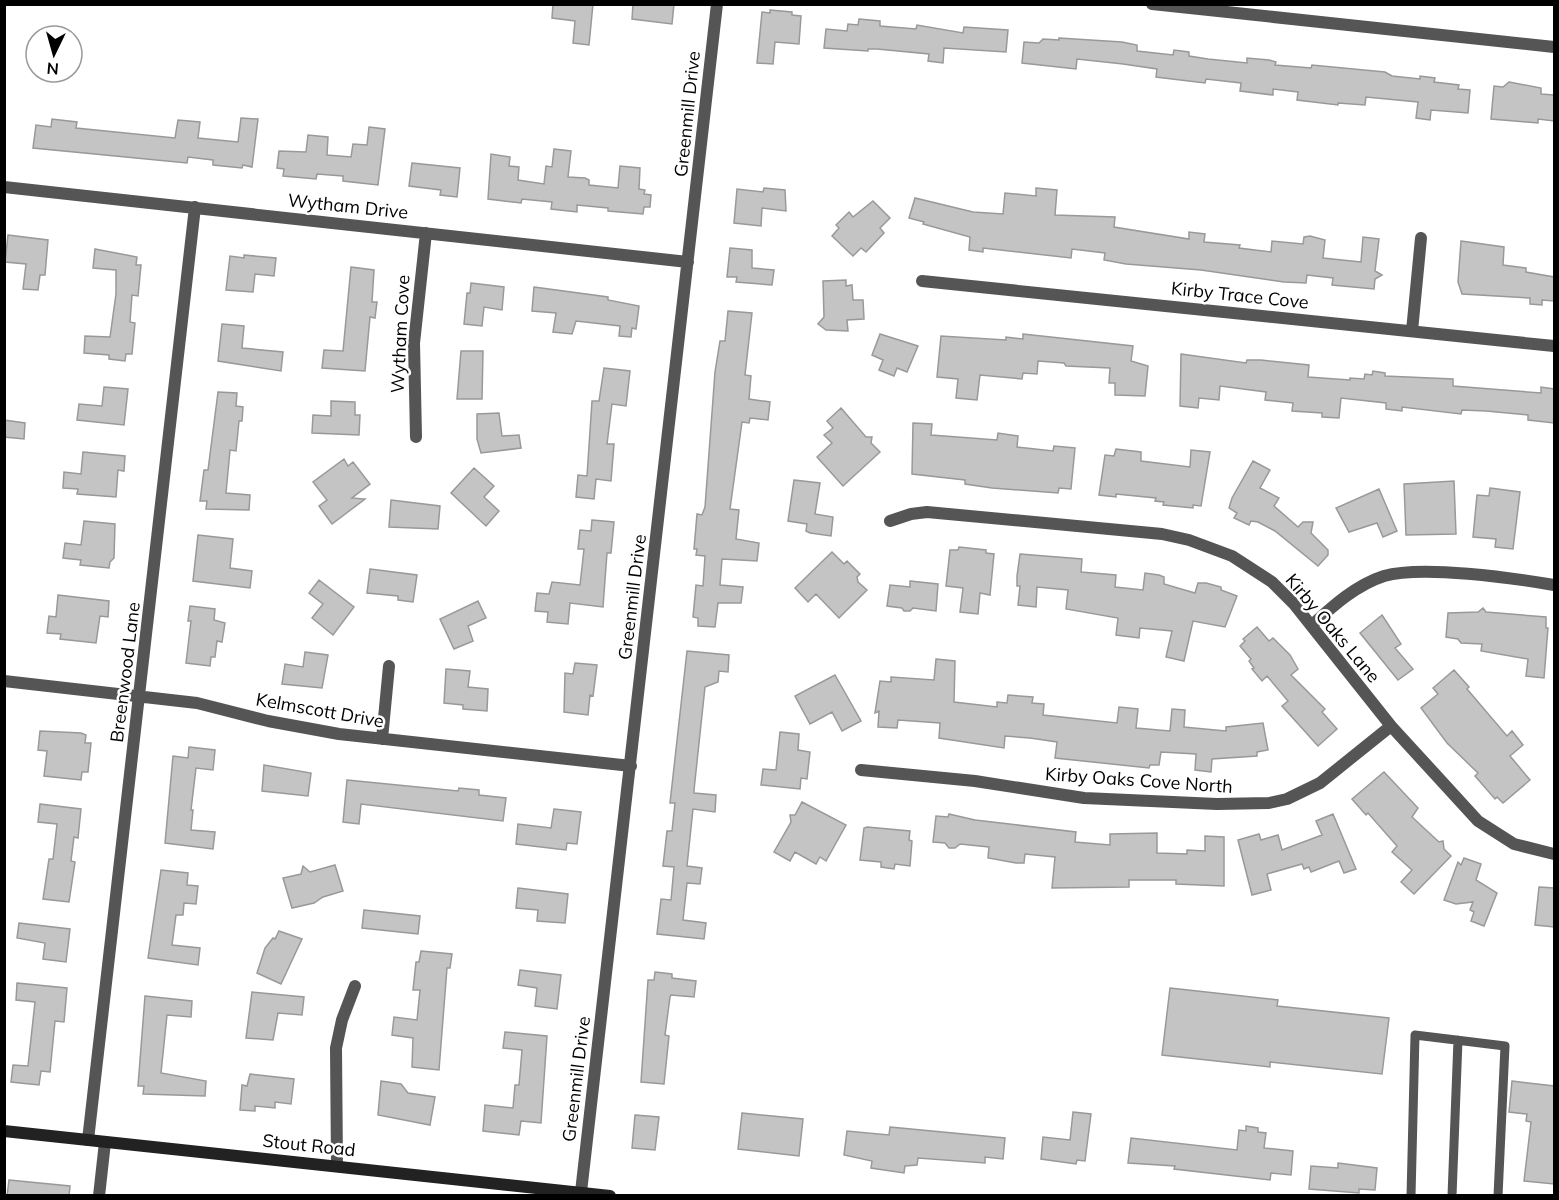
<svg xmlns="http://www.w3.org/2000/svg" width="1559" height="1200" viewBox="0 0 1559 1200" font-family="Mulish,sans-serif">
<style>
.building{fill:#c4c4c4;stroke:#999;stroke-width:1.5}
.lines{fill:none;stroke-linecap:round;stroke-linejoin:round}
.lane{stroke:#555;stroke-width:9}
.street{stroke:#555;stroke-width:12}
.secondary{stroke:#222;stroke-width:12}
.labels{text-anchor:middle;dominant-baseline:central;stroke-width:5;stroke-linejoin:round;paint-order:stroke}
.street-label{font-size:18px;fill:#000;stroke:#fff}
</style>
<rect width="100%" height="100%" fill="#fff"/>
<path class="building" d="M553 4H593L589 45 573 43 575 21 552 18Z
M633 4H674L672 24 632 19Z
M770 10 792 12V15L801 16 799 44 775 42 773 64 757 63 762 12 770 13Z
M859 19 880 21V26L916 29 917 25 963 33 964 27 1008 30 1006 52 944 48 943 63 928 61 929 54 877 49H868V51L824 48 826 29 847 31 848 24 858 25Z
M1059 38 1122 42 1137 45V51L1173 55 1174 50 1189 52V56L1208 59 1247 63V58L1269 60 1276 62 1275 65 1311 68 1312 65 1385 72 1392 76 1420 79V76L1435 78 1434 82 1459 85 1458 89 1470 90 1468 113 1431 110 1430 120 1416 118 1418 102 1366 97 1365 105 1338 103V105L1297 100 1298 92 1273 89V95L1240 91 1241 83 1206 79 1205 83 1156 77 1157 69 1123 64 1077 59 1076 69 1022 63 1024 42 1039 43 1043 39 1059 40Z
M1509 82 1541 88V94L1554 95V121L1538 119V123L1491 119 1494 86 1503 87Z
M241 118 258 119 252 167 243 165 242 168 213 165V160L188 157 187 163 33 148 36 125 51 127 52 119 77 122 76 128 175 138 178 120 200 122 198 138 238 142Z
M369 127 385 129 378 185 343 181V176L317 174 316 179 283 176 284 169 277 168 279 151 306 152 308 135 328 137 327 155 351 157 353 144 367 145Z
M554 149 571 151 568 177 585 178 589 180V185L618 188 620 166 640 168 639 189 645 190 644 194 651 195 650 207H644L643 214 608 211V208L577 205V212L551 209 552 202 522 199 521 203 488 199 491 154 510 157 509 166 519 167 518 180 544 184 546 166 552 167Z
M412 163 460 168 457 197 440 195 441 190 409 186Z
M764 188 785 190 786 211 762 208 761 226 734 223 737 189 763 192Z
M1036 188 1057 190 1055 215 1115 217 1114 227 1189 239V232L1205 234 1204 242 1240 245 1239 248 1271 252 1272 241 1303 244 1304 237 1310 236 1325 240 1323 258 1361 262 1363 237 1379 239 1375 271 1382 275 1375 279 1374 289 1332 285 1333 278 1307 275 1306 283 1284 282 1201 270 1126 264 1104 260 1105 253 1072 249 1071 258 983 248V252L969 250 970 237 923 224 924 222 909 218 915 198 973 212 1003 214 1005 193 1036 196Z
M873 201 890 218 880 228 884 233 866 252 861 248 853 256 832 236 839 228 836 225 849 212 853 217Z
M8 235 48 240 45 275H40L38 290 23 289 26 264 5 262Z
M1461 241 1504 247 1503 265 1526 268V272L1554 277V301L1542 300V305L1530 304V298L1462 294 1458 282Z
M730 248 752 250V268L774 270 772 285 736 282 737 277H727Z
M95 249 137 257 136 265H141L138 296 132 295 130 322 135 323 132 354H126L125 361 109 359V355L84 353 85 336 110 337 116 294V270L93 268Z
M244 255 276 258 274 276 255 274 253 292 226 290 230 256 244 258Z
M351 267 374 270 372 302H377L375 318 370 317 365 371 322 368 324 350 343 351Z
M846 280V286L852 285 853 300H863L864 319 847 320 848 331 826 330 818 324 824 317 823 281Z
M471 283 504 287 502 310 484 307 482 326 464 324 467 293H470Z
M534 287 608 297V300L639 306 636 329 632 328 631 337 619 336 620 326 576 321 572 334 553 332 556 313 532 311Z
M728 311 752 313 745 375 751 376 749 399 770 402 768 420 750 418 749 423 742 422 730 509 739 510 736 539 759 543 757 561 722 559 720 585 743 587 741 603H718L715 627 698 626V618L693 617 696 585 703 586 705 556 696 555 697 549H694L697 514 702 515 705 507 715 372 720 341H725Z
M222 324 244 326 242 348 283 352 281 371 218 361Z
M880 334 918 346 907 372 897 368 894 376 879 370 883 360 872 355Z
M1023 334 1133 346 1131 361 1148 366 1145 396 1115 395V383H1109L1110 368 1066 366 1064 363 1038 361 1037 374 1023 373 1022 379 980 375 977 400 956 398 958 379 937 377 941 336 1006 340V337L1023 339Z
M461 351H483L482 399H457Z
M1181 354 1246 363 1247 360H1261L1309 365 1308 377 1350 380V378L1364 379 1365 374 1372 375 1373 371 1385 373V376L1453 379V386L1541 393V387L1554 389V423L1528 420V415L1486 411 1462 410 1461 414 1402 407V411L1386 409V403L1341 398 1339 418 1322 417V413L1292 411 1293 403 1265 400 1266 392 1220 386 1219 400 1199 398 1198 408 1180 406Z
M604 368 630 371 626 406 612 404 607 444H614L611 481 596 479 594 499 576 497 578 475 587 476 592 401H599Z
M104 387 128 389 124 425 77 420 79 404 102 406Z
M218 392 237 393 236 406 243 407 242 421H239L236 451 230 450 226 493 250 495 249 510 206 509 207 501H200L204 470H208Z
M331 401 355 402V415H360L359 435 312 433 313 415 331 416Z
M841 408 866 437H872L871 443 880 452 843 486 817 457 832 443 824 435 833 428 827 421Z
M499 413 502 436 519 435 521 448 481 453 477 439V414Z
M4 420 25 423 24 439 4 437Z
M913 423 932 424 931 435 997 440 998 433 1018 436 1017 447 1053 451 1054 446 1075 448 1071 489 1059 488 1058 493 992 488 965 484V480L912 474Z
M1116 449 1141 452V461L1190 467 1191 450 1210 452 1201 506 1193 505V508L1163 505 1164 502 1155 501 1156 498 1116 494V497L1099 495 1105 455 1114 456Z
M83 452 125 456 124 471 118 470 116 497 77 494 78 489 63 488 64 472 81 474Z
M344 459 348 466 353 462 370 484 352 498 365 499 332 524 319 506 327 500 313 482Z
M1253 461 1270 470 1260 488 1279 498 1274 506 1298 527 1303 522H1313L1311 533 1328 550V555L1318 566 1275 531 1258 522 1251 521 1249 525 1234 518 1237 513 1229 508 1232 498Z
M474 468 494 486 484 497 499 511 486 526 451 493Z
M794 480 820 483 815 514 833 517 831 536 810 533 806 531 807 524 788 521Z
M1454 481 1456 534 1406 535 1404 484Z
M1490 488 1520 492 1513 549 1495 547 1496 539 1473 537 1477 495 1489 496Z
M1379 489 1397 531 1383 537 1377 523 1349 532 1336 508Z
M391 500 440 506 438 529 389 527Z
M592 520 614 522 611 553H607L603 607 570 603 568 624 547 622 548 612 535 611 537 593 549 594 552 582 580 585 584 549H578L580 530 591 531Z
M84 521 115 524 114 558 110 562 109 568 80 565 81 560 63 558 65 543 81 545Z
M198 535 233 539 230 568 252 571 250 588 193 581Z
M959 547 986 550V553L994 554 990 595 980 593 978 614 960 612 963 588 946 586 950 550H958Z
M832 552 844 564 847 561 860 574 857 577 858 582 867 590 839 618 816 594 808 602 795 588Z
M1020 554 1082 559 1081 572 1116 575 1115 587 1143 590 1145 573 1159 575 1164 577V584L1195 593 1198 583H1206L1221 587V590L1237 596 1225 627 1193 621 1184 661 1166 657 1172 631 1140 628 1139 638 1116 635 1118 618 1066 609 1068 590 1037 587 1036 607 1018 605 1020 586H1017V576Z
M370 569 417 575 413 602 398 600V596L367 593Z
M319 580 354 607 333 635 312 618 323 604 309 593Z
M910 581 938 584 936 611 913 608 910 611H904L902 608 887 606 890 585 910 587Z
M58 595 109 601 108 617 100 616 96 643 60 639 61 634 47 633 49 616 56 617Z
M478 601 486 618 468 626 473 641 454 649 440 619Z
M190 606 215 609 214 620 225 623 222 642 217 641 215 657H211L210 666 186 663 191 621H188Z
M1483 608 1486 612 1546 617V628H1548L1544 678 1526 676 1528 659 1481 651 1482 644 1461 643 1458 639 1446 637 1448 613 1478 612Z
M1382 615 1401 644 1395 648 1413 669 1398 680 1360 633Z
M1257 627 1269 641 1273 638 1290 655 1298 669 1291 675 1325 709 1322 712 1337 729 1318 746 1282 706 1288 701 1267 676 1262 681 1252 669 1254 668 1249 661 1251 659 1240 646 1245 641 1243 639Z
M687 651 729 655 728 672 719 671 718 682 705 687 694 790V793L716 795 715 812 693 809 687 866 702 868 700 884 687 883 683 920 706 923 704 939 657 934 661 899 671 900 674 867 663 866 667 831H672L675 803H670Z
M305 652 328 655 322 688 282 684 285 664 303 667Z
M936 659 955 661 954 702 997 707V702L1007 703 1008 695 1033 697 1032 703 1044 704 1043 715 1117 723 1119 707 1138 709 1136 728 1170 731 1172 709 1185 710 1184 727 1194 728 1226 731V727L1263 723 1268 750 1257 752V756L1212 759 1211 772 1195 770 1196 754 1161 752 1159 765H1150L1149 768 1055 758 1057 742 1030 738 1005 736 1004 748 939 738 940 723 898 720 897 728 878 727 879 711 875 713 880 681 891 682V677L934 680Z
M575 663 597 665 593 696 590 695 588 715 564 712 565 673 573 674Z
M446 669 470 671 468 687 488 689 487 711 463 709V705L444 703Z
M1454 670 1469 687 1467 689 1507 736 1512 731 1523 745 1510 756 1530 780 1503 803 1497 797 1495 799 1475 776 1478 773 1447 743 1421 708 1438 694 1433 688Z
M835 675 861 721 842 731 832 712 810 724 795 696Z
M40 731 81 733 86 735 85 743H91L88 772H82L81 780 44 776 47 751 38 750Z
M780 732 799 734 798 750 810 752 807 779 801 778 800 789 761 785 763 769 776 770Z
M189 747 215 750 213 770 196 768 191 810H193L191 830 215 832 213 849 165 843 173 756 188 758Z
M264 765 311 773 308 796 262 791Z
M1384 772 1418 808 1412 817 1439 842 1443 841 1444 849 1451 856 1414 894 1401 882 1412 870 1392 852 1397 846 1368 813 1366 815 1352 799Z
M347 780 458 791 459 788 479 790V795L506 798 503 821 361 804 359 824 343 822Z
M802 802 846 825 826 861 820 857 816 864 795 852 790 861 774 852 791 822 790 815H795Z
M40 804 81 809 78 838 74 837 71 861 75 862 69 902 43 899 49 859H53L57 824 38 822Z
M554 809 581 812 577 844 567 843 566 850 516 844 518 824 551 828Z
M949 814 975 820 1076 832 1075 842 1110 845V834L1157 833V853L1187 854V850L1205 851V836L1224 837V886L1176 884V880H1129V887L1052 888 1055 857 1025 854 1024 863H1016L988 858 989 847 960 844 955 848H949L945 843 933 842 936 816 948 817Z
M1333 814 1356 869 1344 873 1339 861 1311 872 1309 867 1304 869 1302 864 1267 874 1271 890 1252 895 1238 840 1259 834 1261 840 1278 835 1282 850 1322 835 1316 821Z
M867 827 910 831 909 840 912 841 910 866 895 864 894 869 881 867V862L860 860 864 828Z
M1464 858 1481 864 1476 880 1497 893 1484 926 1471 921 1474 912 1470 910 1473 902 1456 904 1444 900 1458 862 1461 865Z
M335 865 343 891 323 897 314 903 292 908 283 878 301 874 303 866 310 872Z
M161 870 188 873 187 885 198 886 196 904 184 903 183 915H176L172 945 200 948 198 965 148 958Z
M1539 887 1554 888V927L1535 925Z
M518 888 568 894 565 923 537 921 538 910 516 908Z
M364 910 420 916 418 934 362 928Z
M19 923 70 929 66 962 43 959 45 943 17 938Z
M279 931 302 939 281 984 257 973 265 948 273 938 275 939Z
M421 951 452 954 450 968H447L439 1070 412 1067 413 1038 392 1035 394 1017 417 1020 420 990H413L416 962H419Z
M520 970 561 975 557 1009 535 1006 537 988 518 985Z
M655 972 672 974V978L696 981 694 997 671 995 670 997 665 1035 669 1036 664 1084 641 1082 648 980H654Z
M17 983 67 988 64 1022 55 1021 50 1072 41 1071 39 1085 11 1082 13 1065 28 1066 35 1002 16 1000Z
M1170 988 1278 1000 1277 1006 1389 1018 1382 1074 1270 1062V1067L1162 1055Z
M252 992 304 997 302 1015 278 1013 273 1040 246 1038Z
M145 996 192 1001 191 1017 167 1015 161 1073 206 1081 205 1096 143 1094 144 1086H138Z
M505 1032 547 1036 541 1123 521 1121 519 1135 483 1131 485 1105 513 1108 515 1085H519L522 1050 503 1048Z
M250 1074 294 1079 291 1104 275 1102V1108L255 1106V1111L240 1110 242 1085 247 1086Z
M381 1081 401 1084 408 1093 435 1097 430 1125 378 1115Z
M1512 1081 1554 1086V1184L1524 1181 1531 1122 1526 1121 1527 1114 1509 1112Z
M1073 1112 1091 1114 1085 1161 1077 1160 1076 1164 1041 1159 1043 1137 1070 1140Z
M742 1113 803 1119 799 1156 738 1149Z
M635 1115 659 1117 655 1150 632 1148Z
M1246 1126 1258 1128V1132L1266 1133 1264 1148 1293 1151 1291 1175 1271 1173 1270 1180 1174 1169 1175 1166 1128 1163 1131 1138 1237 1150 1239 1130 1246 1131Z
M890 1127 1005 1138 1003 1159 985 1157V1163L918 1158 917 1165 905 1166 904 1173 871 1168 872 1161 844 1155 847 1131 889 1135Z
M1338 1163 1377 1168 1375 1190 1359 1189V1193L1309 1189 1311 1166 1338 1168Z
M9 1180 70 1186 69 1196H7Z"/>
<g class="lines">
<path class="lane" d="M1411 1196 1415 1035 1505 1046 1498 1196
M1452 1196 1458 1040"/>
<path class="street" d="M1152 4 1554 47
M4 187 688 262
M922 281 1554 346
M1412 331 1421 238
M416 437 414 343 426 233
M890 521 911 514 927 512 1162 534 1189 540 1232 556 1272 582 1294 604 1391 726 1478 821 1514 844 1554 854
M1312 625C1333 606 1356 585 1384 576 1422 565 1513 578 1554 585
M4 681 197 703 268 721 339 734 631 766
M382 739 389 666
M861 770 975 781 1084 798 1217 804 1269 803 1287 799 1320 783 1391 726
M88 1140 195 207
M337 1166 336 1048 342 1020 355 986
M581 1192 717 4
M99 1196 105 1142"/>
<path class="secondary" d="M4 1131 610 1196"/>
</g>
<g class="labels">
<g class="street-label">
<text transform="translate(687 114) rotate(-84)">Greenmill Drive</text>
<text transform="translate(348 206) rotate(6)">Wytham Drive</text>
<text transform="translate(1240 295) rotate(6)">Kirby Trace Cove</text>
<text transform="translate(400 334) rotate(-87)">Wytham Cove</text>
<text transform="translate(632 597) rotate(-83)">Greenmill Drive</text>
<text transform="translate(1333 628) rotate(50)">Kirby Oaks Lane</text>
<text transform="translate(125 672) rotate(-83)">Breenwood Lane</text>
<text transform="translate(320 710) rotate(10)">Kelmscott Drive</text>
<text transform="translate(1139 780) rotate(4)">Kirby Oaks Cove North</text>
<text transform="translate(576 1079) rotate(-83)">Greenmill Drive</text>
<text transform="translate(309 1145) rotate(6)">Stout Road</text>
</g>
</g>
<rect width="1559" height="1200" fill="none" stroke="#000000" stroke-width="12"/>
<g transform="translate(54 54) rotate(185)"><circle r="28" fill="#ffffff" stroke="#999999" stroke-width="1.5"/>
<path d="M0-4.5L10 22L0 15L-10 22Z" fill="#000000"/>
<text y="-9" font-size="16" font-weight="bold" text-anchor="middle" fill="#000000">N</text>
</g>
</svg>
